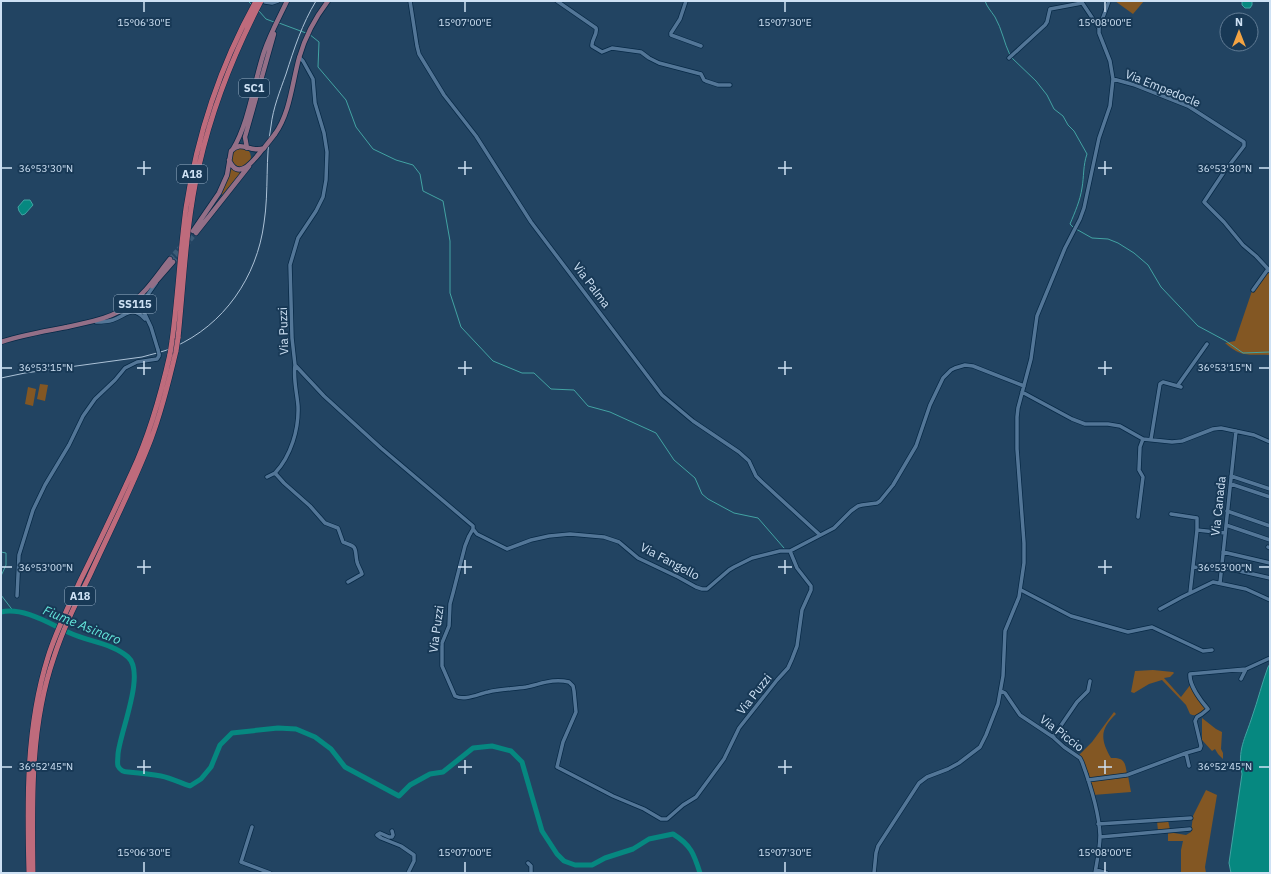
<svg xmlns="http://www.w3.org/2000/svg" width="1271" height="874" viewBox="0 0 1271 874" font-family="'IBM Plex Sans',sans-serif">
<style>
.green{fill:#835723}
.water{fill:#068880;stroke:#42a3a3}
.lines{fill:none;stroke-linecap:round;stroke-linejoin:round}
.stream{stroke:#42a3a3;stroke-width:1}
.river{stroke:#068880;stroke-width:5}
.major-tunnel{stroke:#3c5c78;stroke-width:4.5;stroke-dasharray:4.5 2;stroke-linecap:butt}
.minor-casing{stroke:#072946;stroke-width:5}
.major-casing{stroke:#072946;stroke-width:6}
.highway-casing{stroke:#072946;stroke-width:6}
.minor{stroke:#537697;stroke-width:3.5}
.major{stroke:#936f87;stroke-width:4.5}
.highway{stroke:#be6b7c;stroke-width:5}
.rail{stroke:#acc2d7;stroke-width:1}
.minor-bridge-casing{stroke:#072946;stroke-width:5;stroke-linecap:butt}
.major-bridge-casing{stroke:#072946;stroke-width:6;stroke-linecap:butt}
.highway-bridge-casing{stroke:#072946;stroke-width:6;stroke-linecap:butt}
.minor-bridge{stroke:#537697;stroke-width:3.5}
.major-bridge{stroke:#936f87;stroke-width:4.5}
.highway-bridge{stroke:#be6b7c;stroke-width:5}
.ticks{fill:none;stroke:#cee1f4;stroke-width:1.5}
.labels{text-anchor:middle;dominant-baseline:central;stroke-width:4;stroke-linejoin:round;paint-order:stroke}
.shield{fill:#183956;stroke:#97afc5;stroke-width:1}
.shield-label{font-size:11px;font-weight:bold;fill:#cee1f4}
.street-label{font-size:12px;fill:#cee1f4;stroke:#183956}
.water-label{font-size:13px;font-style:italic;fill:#65e7dc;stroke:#183956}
.ticks-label{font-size:10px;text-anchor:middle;fill:#cee1f4;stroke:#183956;stroke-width:4;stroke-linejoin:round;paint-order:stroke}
</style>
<rect width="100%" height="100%" fill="#224462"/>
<path class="green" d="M1115 1H1144L1133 14Z
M231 157a10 10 0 1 1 20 0a10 10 0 1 1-20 0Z
M231 166 242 171 222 195V193Z
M1269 271 1270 272V355C1249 354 1242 358 1225 343L1235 341 1252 291Z
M40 384 48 385 45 401 37 399Z
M28 387 36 389 33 406 25 404Z
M1153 670 1173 672 1174 673 1170 677 1164 678 1181 697 1191 684 1206 709C1201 714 1196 717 1190 714L1186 705 1162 680 1149 684 1134 693 1131 692 1135 671Z
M1114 712 1116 714C1100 729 1100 739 1111 758 1125 757 1125 763 1127 774L1089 778 1087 776 1089 775V773L1087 774 1079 755 1092 742Z
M1202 718 1216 729 1222 732 1221 749 1223 753V759L1218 754 1215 749 1212 751 1202 740Z
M1128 776 1131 792 1093 795 1090 782 1091 780Z
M1206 790 1217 795 1205 867 1206 873H1181V850L1183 841H1168V832L1186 835 1191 832 1193 816Z
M1168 820 1170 830 1158 831 1157 821Z"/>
<path class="water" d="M1242 1H1252V5L1250 8H1245L1242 5Z
M24 200H30L33 205 25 214 22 215 19 211 18 207Z
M1270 664V873H1231L1229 863 1242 774C1237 750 1245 739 1252 717 1258 700 1262 683 1268 667Z"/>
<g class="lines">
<path class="stream" d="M248 1 252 5
M985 1C987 7 991 11 995 17 1002 29 1004 43 1010 55
M259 11 266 19 274 22
M279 23 306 33
M309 34 319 42 318 67 346 100 356 127 373 149 396 160 413 165 420 174 423 191 443 201 450 241V293L461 327 493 361 522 373H534L551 389 574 390 588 406 610 412 656 433 674 460 695 478 702 494 708 499 734 513 758 518 784 548
M1012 58 1036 81 1047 95 1054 109 1063 116 1068 125 1074 131 1087 154C1083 165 1084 177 1082 188 1080 201 1075 212 1070 224L1073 227
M1076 229 1092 238 1108 239 1118 243 1134 253 1148 265 1161 287 1198 326 1226 341 1243 353 1270 352
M1 552 6 553V565L1 576
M1 595 14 612"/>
<path class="river" d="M1 612C24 607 50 624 70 633 89 642 112 643 128 657 146 673 120 732 118 754 118 758 117 763 118 766 120 770 124 772 128 772 139 773 150 774 161 776 171 778 181 783 190 786L201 779 211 767 220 745 232 733 278 728 296 729 315 737 331 749 345 767 399 796 410 785 430 774 443 772 473 748 492 746 511 751 522 762 542 831 557 854 564 861 575 865H592L605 858 633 849 649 839 673 834C691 845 694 854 700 873"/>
<path class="major-tunnel" d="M186 245 196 233
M170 259 182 245
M173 262 182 251"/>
<defs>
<path id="minor" d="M410 1 417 46 419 54 444 95 476 136 531 222 662 395 693 421 739 452 749 461 756 476 761 481 820 535
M557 1 596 28C598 34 591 40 592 46L602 52 612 48 641 52 649 58 659 63 701 74 704 80 706 81 718 85H730
M686 1 680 19 671 33V35L701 46
M1081 1 1099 28
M265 2 272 3 278 1
M299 57 303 61 313 79 315 103 324 133 327 152 326 180 323 197 316 211 298 238 290 265 292 338 295 365 324 396 381 448 473 526V529L469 536 465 546 453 593 450 604 449 626 442 643V666L455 696C465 701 478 694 488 692 500 689 513 689 526 687 541 684 553 678 569 682L573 686 574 691 576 712 563 742 557 767 613 796 644 809 661 819H667L683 805 696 797 724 759 739 728 777 680 788 668 792 659 797 646 802 610 811 590V586L797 568 790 551
M1009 58 1045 25 1047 22 1050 9 1082 3
M1113 79 1135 85 1188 106 1244 142V146L1224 172 1204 202 1224 222 1243 245 1256 256 1270 271
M156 283 142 303 143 310 151 327 158 350
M1253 290 1268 269
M138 300 136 302 135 306 139 313
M96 322C102 322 107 322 113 320 127 315 132 305 145 319
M295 365C293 379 297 393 298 406 299 429 291 456 275 473L284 483 310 506 325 523 338 528 343 542C359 548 354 547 357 562 358 566 361 570 362 574L348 582
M1178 385 1207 344
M1022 392 1072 419 1085 424H1108L1120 426 1143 439 1172 442 1182 441 1213 429 1221 428 1254 435 1270 442
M1151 439 1160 384 1163 382 1181 387
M1231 476 1270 489
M267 477 275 473
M1231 484 1270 497
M1227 511 1270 526
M1171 514 1197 518V530
M1138 517 1143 477 1139 470 1140 447 1143 439
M1226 525 1270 540
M473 529 477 534 507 549 531 540 549 536 570 534 604 537 619 542 638 558 678 577 696 587 702 589H707L729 570 734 567 752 558 780 551H790L834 528 851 511 858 506 862 505 877 503 880 501 893 485 916 446 930 405 943 378 951 370 955 368 965 365 973 366 1024 386
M1268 547 1270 548
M1223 552 1270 563
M1193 567 1222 570
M1222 567 1270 578
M1220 583 1236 431
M1021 590 1071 616 1128 632 1152 627 1203 651 1212 650
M1190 593 1197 530 1225 533
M17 596 19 555 33 510 45 485 69 445 83 416 95 399 115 380 125 368 137 362 157 359 159 356V354
M1160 609 1182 597 1213 582 1246 589 1270 600
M1241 679 1246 669
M1001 691 1005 693 1020 715 1053 737 1064 747 1080 758 1082 762C1090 784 1099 812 1100 835 1100 848 1097 861 1095 873
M1053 737 1077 702 1088 691 1090 681
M1186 753 1200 749 1201 746 1195 721 1197 717 1202 714 1208 709C1201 701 1189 685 1190 674L1246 669 1270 658
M1088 780 1127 775 1186 753 1189 766
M1098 824 1191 818
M252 827 241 862 270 873
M392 831 393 835 392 837H389L380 833 377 835 381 838 401 846 414 855V861L408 873
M1100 837 1190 829
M528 863 531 866V873
M1096 870 1107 873
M874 873 876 853 878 846 919 783 927 777 948 769 959 763 980 747 986 735 998 704 1003 676 1005 631 1019 597 1024 563V543L1017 449V417L1018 408 1031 359 1037 316 1065 248 1080 219 1084 208 1099 138 1110 106 1113 79 1110 61 1099 33V28L1109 1"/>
<path id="major" d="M275 134C290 113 292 84 299 58 305 37 315 18 328 1
M247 148 245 137 274 34
M233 149C249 122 254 82 264 52 270 34 279 18 287 1
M229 160C239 183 255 158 263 149
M193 231 219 193 227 175 231 151C242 139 250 154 264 148
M196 233 249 166
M152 286 173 262
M1 342C22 335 45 331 67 327 89 322 111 319 129 305 146 293 157 275 170 259"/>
<path id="highway" d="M178 338C184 280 186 222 199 166 212 108 234 53 261 1
M172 341C178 297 180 252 186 208 197 136 221 64 256 1
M29 873C27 800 26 727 48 657 56 631 69 606 80 581 98 545 115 509 132 472 150 434 161 394 170 354
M33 873C32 801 30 726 54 657 63 629 76 603 89 577 110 531 133 486 151 439 162 410 169 381 176 351"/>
</defs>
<use href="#minor" class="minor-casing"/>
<use href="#major" class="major-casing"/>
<use href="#highway" class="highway-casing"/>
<use href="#minor" class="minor"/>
<use href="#major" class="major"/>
<use href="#highway" class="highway"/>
<path class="rail" d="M1 378 25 373 142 357C152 354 164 352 174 347 224 325 257 277 264 223 269 191 265 158 271 126 273 108 280 91 286 74 294 49 302 24 316 1"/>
<defs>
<path id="minor-bridge" d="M158 350 159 354"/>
<path id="major-bridge" d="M264 148 275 134"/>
<path id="highway-bridge" d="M176 351 178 338
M170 354 172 341"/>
</defs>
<use href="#minor-bridge" class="minor-bridge-casing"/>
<use href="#major-bridge" class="major-bridge-casing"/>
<use href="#highway-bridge" class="highway-bridge-casing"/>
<use href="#minor-bridge" class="minor-bridge"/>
<use href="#major-bridge" class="major-bridge"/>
<use href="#highway-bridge" class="highway-bridge"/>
</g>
<path class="ticks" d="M144 2V12M465 2V12M785 2V12M1105 2V12M144 161V175M465 161V175M785 161V175M1105 161V175M2 168H12M137 168H151M458 168H472M778 168H792M1098 168H1112M1259 168H1269M144 361V375M465 361V375M785 361V375M1105 361V375M2 368H12M137 368H151M458 368H472M778 368H792M1098 368H1112M1259 368H1269M144 560V574M465 560V574M785 560V574M1105 560V574M2 567H12M137 567H151M458 567H472M778 567H792M1098 567H1112M1259 567H1269M144 760V774M465 760V774M785 760V774M1105 760V774M2 767H12M137 767H151M458 767H472M778 767H792M1098 767H1112M1259 767H1269M144 862V872M465 862V872M785 862V872M1105 862V872"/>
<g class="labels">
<g class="shield">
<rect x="239" y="79" width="30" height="18" rx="3"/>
<rect x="177" y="165" width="30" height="18" rx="3"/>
<rect x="114" y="295" width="42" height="18" rx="3"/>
<rect x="65" y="587" width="30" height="18" rx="3"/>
</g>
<g class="shield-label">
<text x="254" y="88">SC1</text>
<text x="192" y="174">A18</text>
<text x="135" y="304">SS115</text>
<text x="80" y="596">A18</text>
</g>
<g class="street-label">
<text transform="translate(1163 88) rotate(22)">Via Empedocle</text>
<text transform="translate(592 285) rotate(53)">Via Palma</text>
<text transform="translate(283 331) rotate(-92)">Via Puzzi</text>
<text transform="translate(1218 506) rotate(-84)">Via Canada</text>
<text transform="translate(670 561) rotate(28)">Via Fangello</text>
<text transform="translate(436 629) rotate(-82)">Via Puzzi</text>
<text transform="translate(754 694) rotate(-52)">Via Puzzi</text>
<text transform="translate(1062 733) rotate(37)">Via Piccio</text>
</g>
<g class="water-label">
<text transform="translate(82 625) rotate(22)">Fiume Asinaro</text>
</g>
</g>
<g class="ticks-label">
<text x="144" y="26">15°06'30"E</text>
<text x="465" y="26">15°07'00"E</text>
<text x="785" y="26">15°07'30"E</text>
<text x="1105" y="26">15°08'00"E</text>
<text x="46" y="172">36°53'30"N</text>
<text x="1225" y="172">36°53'30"N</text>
<text x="46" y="371">36°53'15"N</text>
<text x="1225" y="371">36°53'15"N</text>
<text x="46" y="571">36°53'00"N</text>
<text x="1225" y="571">36°53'00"N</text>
<text x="46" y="770">36°52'45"N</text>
<text x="1225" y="770">36°52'45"N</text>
<text x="144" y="856">15°06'30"E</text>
<text x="465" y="856">15°07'00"E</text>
<text x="785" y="856">15°07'30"E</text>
<text x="1105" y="856">15°08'00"E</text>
</g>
<rect width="1271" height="874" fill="none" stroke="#cee1f4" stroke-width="4"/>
<g transform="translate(1239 32)"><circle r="19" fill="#183956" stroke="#617c95"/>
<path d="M0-3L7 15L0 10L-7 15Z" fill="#f3a443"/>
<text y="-6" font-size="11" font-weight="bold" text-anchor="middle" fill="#cee1f4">N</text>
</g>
</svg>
